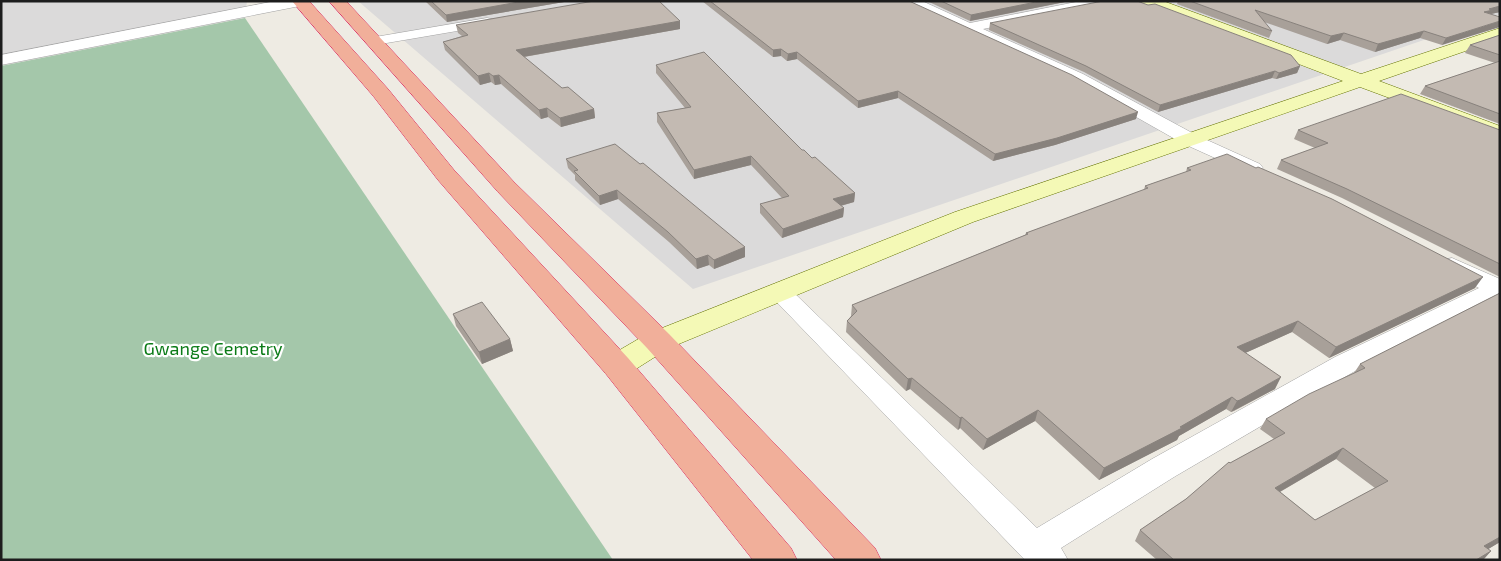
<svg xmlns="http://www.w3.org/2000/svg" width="1501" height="561" viewBox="0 0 1501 561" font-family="'Exo 2',sans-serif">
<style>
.residential{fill:#dbdada}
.cemetery{fill:#a4c7aa}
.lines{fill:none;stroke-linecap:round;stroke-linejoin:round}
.minor-casing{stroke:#a4a4a4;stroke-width:1}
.tertiary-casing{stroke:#a4a4a4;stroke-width:1}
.secondary-casing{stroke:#657404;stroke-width:1}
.trunk-casing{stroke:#d9235d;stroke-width:1}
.minor{fill:#fff;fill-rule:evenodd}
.tertiary{fill:#fff;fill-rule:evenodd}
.secondary{fill:#f4f9b6;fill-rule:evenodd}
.trunk{fill:#f1af9a;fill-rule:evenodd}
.wall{fill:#a8a099;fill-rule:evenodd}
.shaded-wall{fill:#88827d}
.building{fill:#c3bab2;stroke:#88827d;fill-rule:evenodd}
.labels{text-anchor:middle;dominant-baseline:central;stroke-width:4.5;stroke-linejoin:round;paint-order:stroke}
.park-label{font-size:18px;fill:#0b7b17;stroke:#fff}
</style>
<rect width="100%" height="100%" fill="#eeebe3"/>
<path class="residential" d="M1 1H247L245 18 1 66Z
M358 1H1500V14L693 289Z"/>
<path class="cemetery" d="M245 18 613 560H1V66Z"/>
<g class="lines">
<defs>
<path id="minor" d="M905 1H922L970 23 1081 1H1109L1103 5 983 29 1083 74 1196 135 1260 164 1263 168 1260 172 1253 174 1246 172 1182 143 1071 80 906 4Z
M487 18 492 19 494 22 492 25 375 45 370 44 368 41 370 38 375 37Z
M1452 258 1500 279V297L1355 371 1174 477 1061 548 1068 560H1025L1022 557 767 292 770 287 779 284 788 287 1037 528 1152 459 1335 357 1479 288 1444 270 1440 265 1444 260Z"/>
<path id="tertiary" d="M275 1H308L305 4 300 6 1 65V55Z"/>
<path id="secondary" d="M1140 1H1163L1361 74 1500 28V39L1379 81 1500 126V139L1360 87 973 222 669 348 628 374 617 377 606 374 601 366 606 358 647 334 955 212 1343 81 1143 4Z"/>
<path id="trunk" d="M292 1H309L388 89 454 170 628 358 791 548 797 560H753L606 374 438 180 374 97Z
M329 1H346L514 182 669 334 875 548 881 560H836L647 348 498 192Z"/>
</defs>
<use href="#minor" class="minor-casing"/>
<use href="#tertiary" class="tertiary-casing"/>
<use href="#secondary" class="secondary-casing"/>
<use href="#trunk" class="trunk-casing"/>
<use href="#minor" class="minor"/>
<use href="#tertiary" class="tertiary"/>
<use href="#secondary" class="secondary"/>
<use href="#trunk" class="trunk"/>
</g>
<path class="wall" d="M425 1H570L447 22Z
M702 1H909L1136 119 1055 145 993 161 898 98 858 108 797 59 787 61 781 56 773 57Z
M927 1H1070L970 21Z
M1178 1H1500V12L1491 14 1442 45 1420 38 1375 52 1340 40 1327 44 1264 22 1272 31 1269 38 1177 4Z
M680 21V29L524 57 562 88 594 109 595 118 561 127 548 117 541 119 501 84 495 85 491 82 480 85 445 50 443 42 462 36 458 33 456 25Z
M990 23 1300 66 1297 73 1276 79 1272 78 1158 112 1084 72 989 30Z
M1500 35V124L1420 94 1425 86 1495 63 1465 53 1470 45Z
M656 65 802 150 812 158 855 193 854 202 841 206 844 208 843 217 782 238 760 213V204L782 198 751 165 694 179 657 122V113L685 108 656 73Z
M1298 130H1500V277L1342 198 1277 169 1281 160 1315 148 1294 139Z
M566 159 745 247V257L714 269 709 265 697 269 669 242 618 199 600 205 575 180V175L568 168Z
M1187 168 1475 288 1329 358 1292 332 1245 353 1275 389 1234 411 1231 412 1226 409 1179 436 1177 440 1099 480 1035 421 983 450 960 428 958 430 910 389 906 391 846 332 847 321 851 316 852 305 1025 235 1026 233 1144 190 1145 186 1186 172Z
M1500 293V542L1488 549 1491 551 1483 560H1157L1135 541 1140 530 1186 499 1230 463 1274 439 1260 429 1266 419 1354 373 1360 364ZM1336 459 1375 488 1315 520 1280 492Z
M453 314 510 339 513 351 482 364 456 326Z"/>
<path class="shaded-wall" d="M524 1H570L447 22 446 15Z
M1041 1H1070L970 21 971 15Z
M1500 6V12L1491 14 1484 12 1489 9Z
M680 21V29L517 58 516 50Z
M1500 21V27L1442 45 1446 38Z
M1424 31 1420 38 1375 52 1378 44Z
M1344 33 1340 40 1327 44 1331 36Z
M781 49V56L773 57V50Z
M797 52V59L787 61 788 54Z
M1300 66 1297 73 1276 79 1279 73Z
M1275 71 1272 78 1158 112 1160 105Z
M489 73 491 82 480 85 478 76Z
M499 75 501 84 495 85 493 76Z
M898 91V98L858 108V101Z
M547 108 548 117 541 119 539 110Z
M594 109 595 118 561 127 560 118Z
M1138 112 1136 119 1055 145 993 161 995 154Z
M751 156V165L694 179V170Z
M617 190 618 199 600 205 599 196Z
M855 193 854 202 832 208 833 199Z
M844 208 843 217 782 238 783 229Z
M745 247V257L714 269V260Z
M708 255 709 265 697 269 696 259Z
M1483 277 1475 288 1329 358 1336 347Z
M1298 321 1292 332 1232 359 1237 347Z
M510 339 513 351 482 364 479 352Z
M1281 377 1275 389 1231 412 1237 401Z
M912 378 910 389 906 391 908 379Z
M1232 397 1226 409 1179 436 1177 440 1099 480 1104 468Z
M1038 410 1035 421 983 450 987 439Z
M962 417 960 428 958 430 960 418Z
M1343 448 1336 459 1269 498 1275 488Z
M1500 537V542L1475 557 1484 546Z
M1491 551 1483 560H1476Z"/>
<path class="building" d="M431 1H524L446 15Z
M594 1H659L680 21 516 50 562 88 568 87 594 109 560 118 547 108 539 110 499 75 493 76 489 73 478 76 443 42 468 35 456 25Z
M710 1H909L1072 75 1138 112 1057 138 995 154 898 91 858 101 797 52 788 54 781 49 773 50Z
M941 1H1041L971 15Z
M1103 1H1137L1148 5 1155 4 1291 55 1300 66 1279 73 1275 71 1160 105 1086 66 990 23Z
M1190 1H1500V6L1489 9 1493 10 1484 12 1500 17V21L1446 38 1424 31 1378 44 1344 33 1331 36 1255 10 1272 31Z
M1500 35V55L1470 45Z
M704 52 802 150H804L812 158 815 157 855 193 833 199 844 208 783 229 760 204 789 196 751 156 694 170 657 113 691 107 656 65Z
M1500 61V114L1425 86Z
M1401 94 1500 130V264L1347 189 1281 160 1328 143 1298 130Z
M615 144 640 164 643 163 745 247 714 260 708 255 696 259 668 232 617 190 599 196 574 171 578 170 566 159Z
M1227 154 1256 168 1258 167 1332 199 1483 277 1336 347 1298 321 1237 347 1281 377 1240 400 1237 401 1232 397 1180 427 1182 428 1104 468 1038 410 987 439 962 417 960 418 912 378 908 379 847 321 857 311 852 305 1028 234 1026 233 1148 188 1145 186 1191 170 1187 168Z
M1500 293V537L1484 546 1491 551 1476 560H1174L1140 530 1186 499 1229 462 1230 463 1285 433 1266 419 1309 394 1365 368 1360 364 1362 363ZM1343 448 1388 481 1315 520 1275 488Z
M482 302 510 339 479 352 453 314Z"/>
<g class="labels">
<g class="park-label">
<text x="213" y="348">Gwange Cemetry</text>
</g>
</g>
<rect width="1501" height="561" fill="none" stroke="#1d1d1d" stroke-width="5"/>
</svg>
